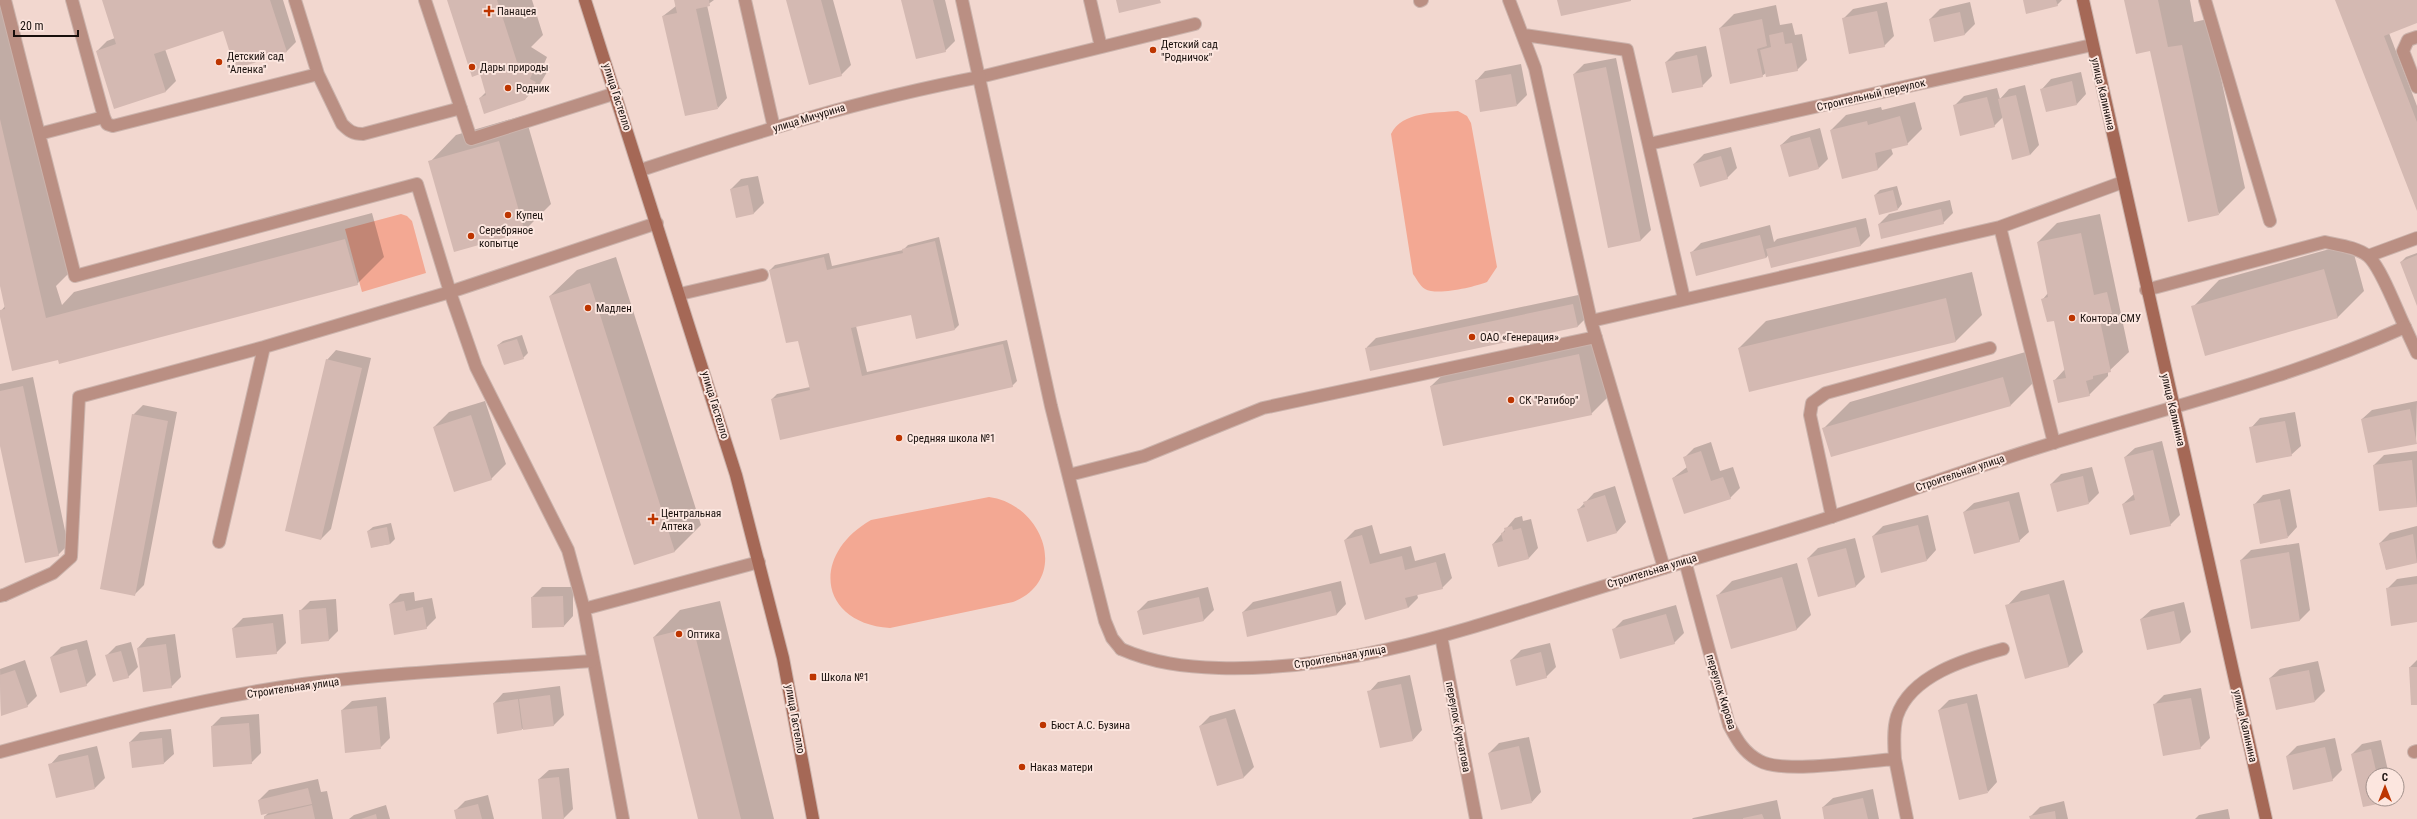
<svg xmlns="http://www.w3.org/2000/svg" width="2417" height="819" viewBox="0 0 2417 819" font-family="'Roboto Condensed',sans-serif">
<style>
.green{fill:#f3a893}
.shadow{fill:#0003}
.building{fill:#d4b9b2}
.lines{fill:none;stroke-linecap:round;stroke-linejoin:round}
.lane-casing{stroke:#cbb3ac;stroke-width:14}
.street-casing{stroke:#cbb3ac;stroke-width:14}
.secondary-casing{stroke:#cbb3ac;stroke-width:14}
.lane{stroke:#ba8f83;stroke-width:12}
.street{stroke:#ba8f83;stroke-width:12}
.secondary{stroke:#a56856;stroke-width:12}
.poi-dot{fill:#bd3500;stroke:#fce6df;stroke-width:1.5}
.labels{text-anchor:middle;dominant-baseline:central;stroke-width:4;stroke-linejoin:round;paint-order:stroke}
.poi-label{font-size:11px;fill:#180f0c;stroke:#fce6df;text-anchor:start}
.street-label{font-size:11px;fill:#180f0c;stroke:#fce6df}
</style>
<rect width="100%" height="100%" fill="#f2d7cf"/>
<path class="green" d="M1458 111 1467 116 1471 123 1497 267 1487 282C1474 287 1437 296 1425 289 1419 285 1417 279 1413 274L1391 134C1402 111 1436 113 1458 111Z
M401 214 407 216 412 221 426 273 362 292 345 229Z
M989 497C1043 504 1071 579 1013 602L890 628C819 623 810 555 871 520Z"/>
<path class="shadow" d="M0 0 69 273 56 286 62 305 74 292 372 213 384 257 357 284 59 359 0 312 6 305 0 281Z
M103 0H283L296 42 286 52 224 30 165 49 176 81 166 91 115 107 97 51 107 41 115 38Z
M448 0H532L543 35 531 47 547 57 544 64 550 67 540 84 525 99 480 98 486 92 484 72Z
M675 0H714L707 5 727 98 718 108 663 16 676 6Z
M787 0H833L851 65 841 75Z
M903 0H945L955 41 945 51Z
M2024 0H2062L2057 5Z
M2125 0H2190L2194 22 2208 19 2245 188 2219 214 2151 50Z
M2336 0H2417V22L2389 33 2417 106V209Z
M1887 2 1894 36 1884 46 1843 19 1853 9Z
M1970 2 1975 24 1965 34 1935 41 1930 19 1940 9Z
M1776 5 1780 25 1792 23 1795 35 1802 34 1807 60 1797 70 1766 73 1762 76 1720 28 1734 14Z
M1706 46 1712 76 1702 86 1666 62 1676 52Z
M1616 58 1651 230 1641 240 1609 247 1574 74 1584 64Z
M1521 64 1527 95 1517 105 1476 81 1485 71Z
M2081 72 2086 94 2077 104 2042 89 2051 79Z
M2025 85 2039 145 2030 155 2003 117 1994 126 1954 106 1964 96 1997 88 2000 99 2009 89Z
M1915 102 1922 129 1907 144 1891 148 1893 154 1878 169 1843 178 1831 130 1846 115 1881 107 1882 110Z
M525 115 551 204 524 231 430 162 456 135Z
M1820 128 1828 159 1819 168 1781 145 1791 136Z
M1731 147 1737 168 1727 178 1694 164 1704 154Z
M758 176 764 203 754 213 737 217 731 189 741 179Z
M1897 186 1902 204 1898 209 1875 195 1880 190Z
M1950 200 1953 213 1943 223 1879 224 1889 214Z
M2100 214 2129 352 2108 372V376L2089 395 2054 381 2065 369 2055 320 2043 299 2048 293 2038 242 2057 223Z
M1866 218 1870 236 1860 246 1769 254 1766 258 1691 253 1701 243 1770 225 1774 242 1777 239Z
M939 237 959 325 955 329 911 313 856 326 867 372 1007 340 1017 381 1012 386 772 399 777 394 810 387 799 339 770 270 775 265 829 253 832 266 903 250 908 245Z
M2351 243 2364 291 2338 317 2193 307 2219 280Z
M2417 253V303L2401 262 2406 257Z
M616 257 701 525 675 551 635 563 550 296 577 270Z
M1972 272 1982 315 1956 341 1739 348 1766 321Z
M1583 294 1588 316 1578 326 1366 348 1376 338Z
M522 335 528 353 523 358 498 345 503 341Z
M1598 336 1610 395 1591 414 1431 386 1451 367Z
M336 350 371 358 331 529 321 539 327 360Z
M2029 351 2037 379 2011 405 1823 429 1850 402Z
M33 377 68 545 58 555 0 441V384Z
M485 401 506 464 491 479 434 427 449 412Z
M2417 401 2416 443 2362 419 2372 410Z
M143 405 177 412 144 585 134 595 133 415Z
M2295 412 2301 446 2291 455 2251 428 2260 418Z
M2162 441 2180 515 2170 525 2123 504 2134 494 2125 457 2135 448Z
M1711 442 1720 471 1733 467 1740 488 1730 498 1673 478 1687 467 1684 458 1694 448Z
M2417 451V506L2374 465 2384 455Z
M2092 467 2099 493 2089 503 2051 484 2061 474Z
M1615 486 1626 522 1617 532 1578 510 1594 493Z
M2290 489 2297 527 2288 537 2254 505 2263 495Z
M2019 492 2029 532 2019 541 1964 512 1974 503Z
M1928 515 1936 550 1927 560 1873 536 1883 526Z
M1522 516 1523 521 1531 519 1538 548 1529 558 1493 544 1515 518Z
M391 523 395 539 390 544 372 547 368 531 373 527Z
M1372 525 1380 554 1411 546 1415 561 1445 553 1452 578 1442 588 1417 594 1418 598 1408 608 1345 540 1355 530Z
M2417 526V562L2386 569 2380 543 2390 533Z
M1855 538 1865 577 1855 587 1808 558 1818 548Z
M2299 543 2310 610 2300 620 2252 628 2241 560 2251 550Z
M1797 563 1811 615 1796 630 1717 596 1732 581Z
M2417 576V621L2387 589 2397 579Z
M2064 580 2083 652 2068 667 2007 606 2021 591Z
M1341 581 1346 604 1337 614 1243 612 1253 602Z
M542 587H573V616L564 626 532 597Z
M1208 587 1214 610 1204 620 1143 634 1138 611 1148 601Z
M414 592 415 601 432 598 436 618 426 628 390 604 400 594Z
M336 599 338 631 328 641 300 611 310 601Z
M720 601 774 819H699L654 637 680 610Z
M2184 602 2191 632 2181 642 2148 649 2141 619 2151 610Z
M1676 605 1684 633 1674 643 1613 630 1623 620Z
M283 614 286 643 276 653 233 628 243 618Z
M175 634 181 677 171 687 144 691 138 648 147 638Z
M87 640 96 675 86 685 51 657 61 647Z
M131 642 138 667 128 677 106 656 116 646Z
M1550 643 1556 667 1546 677 1511 660 1521 650Z
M25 660 37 696 27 706 1 715 0 669Z
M2417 660V704L2410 667Z
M2318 661 2325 691 2315 701 2270 678 2280 669Z
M1410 675 1422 730 1413 740 1369 692 1378 682Z
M560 686 564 715 554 725 522 729 494 703 503 693Z
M2201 688 2210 738 2200 748 2154 705 2164 695Z
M1977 694 1997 782 1988 792 1939 710 1949 700Z
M386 697 390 738 380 748 342 710 352 701Z
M1235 709 1254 767 1244 777 1218 785 1200 726 1210 716Z
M259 714 261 753 251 763 212 726 221 717Z
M171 729 174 754 164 763 130 742 140 732Z
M1529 737 1541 792 1532 802 1489 753 1499 743Z
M2335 738 2342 770 2332 780 2287 756 2297 746Z
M2381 740 2389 775H2373V799H2386L2383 802 2364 806 2352 754 2362 744Z
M97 746 105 778 95 788 50 765 59 755Z
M569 768 573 809 563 819H543L539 779 549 770Z
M318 779 321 792 327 791 333 819H265V816L268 813 259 800 269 790Z
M1873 789 1879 819H1826L1823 807 1833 798Z
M488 795 494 819H457L455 811 465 801Z
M1777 800 1781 819H1692L1693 818Z
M2064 801 2068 819H2031L2030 817 2040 807Z
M386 805 390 819H349L354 815Z
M2228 809 2230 819H2195L2199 815Z"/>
<path class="building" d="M102 0H270L287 52 235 69 223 31 154 54 166 92 114 109 96 51 116 44Z
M447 0H497L517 62 533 72 530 79 536 82 525 100 484 114 479 98 486 95 480 74 472 77Z
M674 0H709L710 6 696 9 718 109 685 116 662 16 677 13Z
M786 0H821L842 76 809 85Z
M901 0H933L946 52 916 59Z
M1116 0H1160L1161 3 1119 13Z
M1557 0H1631V1L1561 16Z
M2023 0H2056L2058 6 2026 14Z
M2124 0H2158L2168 47 2182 45 2219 215 2188 222 2150 51 2136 54Z
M2335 0H2417V23L2384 36 2417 122V211Z
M1877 11 1885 47 1849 54 1842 18Z
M1960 12 1965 35 1934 42 1929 19Z
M1762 19 1767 46 1757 49 1763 77 1730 84 1719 28Z
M1783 32 1785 44 1792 43 1798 71 1766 77 1760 50 1771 47 1769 35Z
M1697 55 1703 87 1672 93 1665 62Z
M1606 67 1641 241 1608 248 1573 74Z
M1511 74 1517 106 1480 112 1475 80Z
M2072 81 2077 105 2046 112 2040 89Z
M2016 95 2030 155 2012 160 1998 99Z
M1987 97 1995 127 1960 136 1953 105Z
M1900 116 1908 145 1875 153 1878 170 1842 179 1830 130 1867 121 1868 125Z
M0 119 46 318 345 239 358 285 59 364 58 360 12 371 0 317V310L5 309 0 286Z
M1810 137 1819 169 1789 177 1780 145Z
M499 141 525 232 454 252 428 161Z
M1721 156 1728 179 1700 187 1693 164Z
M748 185 754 214 736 218 730 189Z
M1893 190 1898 210 1879 215 1874 195Z
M1941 209 1944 224 1881 239 1878 224Z
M1856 227 1861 246 1771 268 1766 249Z
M2081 233 2094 295 2107 292 2112 313 2099 316 2111 372 2093 376V379L2086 381 2090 396 2058 403 2053 380 2066 378 2054 321 2047 322 2041 299 2048 297 2037 242Z
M1760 235 1766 258 1696 276 1690 252Z
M935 241 955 330 916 339 911 315 851 328 862 376 1003 344 1013 387 780 440 771 399 810 390 798 341 786 343 769 270 824 257 827 270 903 253 902 249Z
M2417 255V306L2400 262Z
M2324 269 2338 318 2205 356 2191 306Z
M590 283 675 552 634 565 549 296Z
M1946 298 1956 342 1749 392 1738 348Z
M1573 304 1578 327 1370 371 1365 348Z
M517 339 524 359 504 365 497 345Z
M1579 354 1592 415 1443 446 1430 386Z
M326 359 362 368 321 540 285 531Z
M2003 377 2011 406 1831 457 1822 428Z
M23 386 59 556 25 563 0 446V391Z
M2410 409 2417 444 2368 453 2361 419Z
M132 414 168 421 135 596 100 589Z
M471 415 492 480 454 492 433 427Z
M2285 421 2292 456 2256 463 2249 427Z
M2153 450 2171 526 2130 535 2122 504 2135 500 2124 457Z
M1701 451 1711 481 1723 477 1731 499 1684 514 1672 478 1688 472 1683 457Z
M2412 460 2417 507 2379 511 2373 465Z
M2083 476 2089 504 2057 512 2050 484Z
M1605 495 1617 533 1587 542 1577 509 1585 507 1583 502Z
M2280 499 2288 538 2260 544 2253 504Z
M2009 501 2020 542 1974 554 1963 512Z
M1918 525 1927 561 1881 573 1872 536Z
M1512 526 1513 530 1521 528 1529 559 1498 567 1492 544 1503 541 1501 533 1505 532 1504 528Z
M387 527 390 544 371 548 367 531Z
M2413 534 2417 563 2386 570 2379 543Z
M1362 535 1370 564 1402 556 1405 570 1436 562 1443 589 1405 598 1408 608 1365 620 1344 540Z
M1846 548 1856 587 1818 597 1807 558Z
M2289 552 2300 621 2251 629 2240 560Z
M1782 577 1797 630 1731 649 1716 595Z
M2417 584V622L2391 626 2386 588Z
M1331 591 1337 615 1247 637 1242 612Z
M2049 594 2069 667 2025 679 2005 605Z
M563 596 564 627 532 628 531 597Z
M1199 597 1204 621 1143 635 1137 611Z
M404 601 406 611 423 607 427 629 394 635 389 604Z
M326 608 329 641 301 644 299 610Z
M2174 611 2181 643 2147 650 2140 619Z
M1666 614 1675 644 1620 659 1612 629Z
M273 623 277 654 236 658 232 628Z
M693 627 741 819H698L653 637Z
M166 644 172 688 143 692 137 648Z
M77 649 87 686 60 693 50 657Z
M121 651 129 678 113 682 105 655Z
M1541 652 1547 678 1516 686 1510 660Z
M2409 667H2417V705H2411Z
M15 670 28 707 1 716 0 675Z
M2309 670 2315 702 2276 710 2269 678Z
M1401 684 1413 741 1380 748 1367 691Z
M550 695 554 726 523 730 519 699Z
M2191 698 2201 749 2163 756 2153 704Z
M518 699 522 730 497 734 493 703Z
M1967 703 1988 793 1959 800 1938 710Z
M377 706 381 749 345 753 341 710Z
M1226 718 1244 778 1217 786 1199 726Z
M249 723 252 764 213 767 211 726Z
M162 738 164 764 132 768 129 742Z
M1519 746 1532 803 1501 810 1488 753Z
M2325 747 2333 781 2293 790 2286 756Z
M2371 749 2377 775H2373V799H2382L2383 803 2363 807 2351 754Z
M88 755 95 789 56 798 48 764Z
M559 777 564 819H542L538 779Z
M308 788 312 804 261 815 258 800Z
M1863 798 1868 819H1824L1822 807Z
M478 804 482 819H456L454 810Z
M312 805 315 819H264V816Z
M2055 811 2056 819H2030L2029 816Z
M376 814 377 819H361Z
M1762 814 1764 819H1743V818Z"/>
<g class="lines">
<defs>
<path id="lane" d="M5 0 75 276 417 184 450 292 476 367 568 550 584 609
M72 0 104 117
M295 0 318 74 342 124C349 131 353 134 363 134L461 108
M425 0 471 139 616 93
M745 0 774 128
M962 0 1051 406 1105 621 1112 638 1121 649
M1090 0 1101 47
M1509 0 1535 68 1591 321 1664 568
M2205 0 2270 221
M1524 35 1627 50 1684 299
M2417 37 2408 40 2403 51 2417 87
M980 77 1195 24
M39 134 104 117 107 124 113 126 318 74
M2000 227 2054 443
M2368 256 2417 238
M2146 290 2325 242C2338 245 2357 247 2368 256 2381 267 2397 311 2405 327
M680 294 762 275
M1591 321 2000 227 2123 182
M1069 475 1144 456 1263 408 1596 337
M1832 517 1810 415 1812 403 1826 393 1990 348
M219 542 264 347
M4 595 53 573 71 557 79 397 264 347 450 292 657 223
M623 819 584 609 759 562"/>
<path id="street" d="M1420 1 1422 0
M1649 144 2092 45
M641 170C752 133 865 99 980 77
M1685 561 1729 725C1737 740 1744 753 1760 761 1783 774 1866 761 1895 759L1907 819
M0 596 4 595
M1441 636 1476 819
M1121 649C1153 663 1185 667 1219 668 1357 672 1488 621 1618 582 1689 560 1760 540 1831 517 1888 499 1945 477 2003 459 2137 414 2276 385 2405 327L2417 353
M0 752C100 725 201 698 303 684 399 672 496 668 592 661
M2414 752 2417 751
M1895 759C1894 745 1893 729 1897 716 1911 675 1966 659 2003 649"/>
<path id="secondary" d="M585 0 736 475 783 658 813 819
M2083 0 2266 819"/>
</defs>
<use href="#lane" class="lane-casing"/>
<use href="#street" class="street-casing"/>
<use href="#secondary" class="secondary-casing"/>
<use href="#lane" class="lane"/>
<use href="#street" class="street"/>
<use href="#secondary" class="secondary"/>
</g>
<g class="poi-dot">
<path d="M487 5h4v4h4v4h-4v4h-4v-4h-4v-4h4z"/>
<circle cx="1153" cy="50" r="4"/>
<circle cx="219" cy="62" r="4"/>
<circle cx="472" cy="67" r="4"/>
<circle cx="508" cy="88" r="4"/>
<circle cx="508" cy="215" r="4"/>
<circle cx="471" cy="236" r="4"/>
<circle cx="588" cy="308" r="4"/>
<circle cx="2072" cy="318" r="4"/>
<circle cx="1472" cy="337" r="4"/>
<circle cx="1511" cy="400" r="4"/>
<circle cx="899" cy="438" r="4"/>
<path d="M651 513h4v4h4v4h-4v4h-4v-4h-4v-4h4z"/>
<circle cx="679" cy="634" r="4"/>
<rect x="809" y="673" width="8" height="8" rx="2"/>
<circle cx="1043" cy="725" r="4"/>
<circle cx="1022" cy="767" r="4"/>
</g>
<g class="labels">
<g class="poi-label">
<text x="497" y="11">Панацея</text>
<text x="1161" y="44">Детский сад<tspan x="1161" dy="13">"Родничок"</tspan></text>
<text x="227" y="56">Детский сад<tspan x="227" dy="13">"Аленка"</tspan></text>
<text x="480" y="67">Дары природы</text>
<text x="516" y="88">Родник</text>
<text x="516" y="215">Купец</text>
<text x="479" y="230">Серебряное<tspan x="479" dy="13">копытце</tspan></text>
<text x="596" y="308">Мадлен</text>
<text x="2080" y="318">Контора СМУ</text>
<text x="1480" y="337">ОАО «Генерация»</text>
<text x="1519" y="400">СК "Ратибор"</text>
<text x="907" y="438">Средняя школа №1</text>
<text x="661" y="513">Центральная<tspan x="661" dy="13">Аптека</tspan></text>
<text x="687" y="634">Оптика</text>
<text x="821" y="677">Школа №1</text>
<text x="1051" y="725">Бюст А.С. Бузина</text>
<text x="1030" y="767">Наказ матери</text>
</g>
<g class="street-label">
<text transform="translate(2103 94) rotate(77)">улица Калинина</text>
<text transform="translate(1871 95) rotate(-13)">Строительный переулок</text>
<text transform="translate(617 97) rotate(72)">улица Гастелло</text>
<text transform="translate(809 118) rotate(-17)">улица Мичурина</text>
<text transform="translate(715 405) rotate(73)">улица Гастелло</text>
<text transform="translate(2173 410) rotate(77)">улица Калинина</text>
<text transform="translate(1960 473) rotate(-19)">Строительная улица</text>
<text transform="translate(1652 571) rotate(-17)">Строительная улица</text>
<text transform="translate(1340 657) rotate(-10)">Строительная улица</text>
<text transform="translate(293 688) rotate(-8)">Строительная улица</text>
<text transform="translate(1721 692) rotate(73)">переулок Кирова</text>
<text transform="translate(795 719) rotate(80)">улица Гастелло</text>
<text transform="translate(2245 726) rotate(77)">улица Калинина</text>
<text transform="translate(1458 727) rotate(79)">переулок Курчатова</text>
</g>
</g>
<g transform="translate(2385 787)"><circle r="19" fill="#fce6df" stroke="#a1908b"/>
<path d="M0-3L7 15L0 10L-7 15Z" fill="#bd3500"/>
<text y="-6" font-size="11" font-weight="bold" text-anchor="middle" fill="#180f0c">С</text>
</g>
<path d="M14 30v6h64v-6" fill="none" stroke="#180f0c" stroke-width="2"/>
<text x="20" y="30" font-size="12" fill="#180f0c" stroke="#fce6df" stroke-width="3" paint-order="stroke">20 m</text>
</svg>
